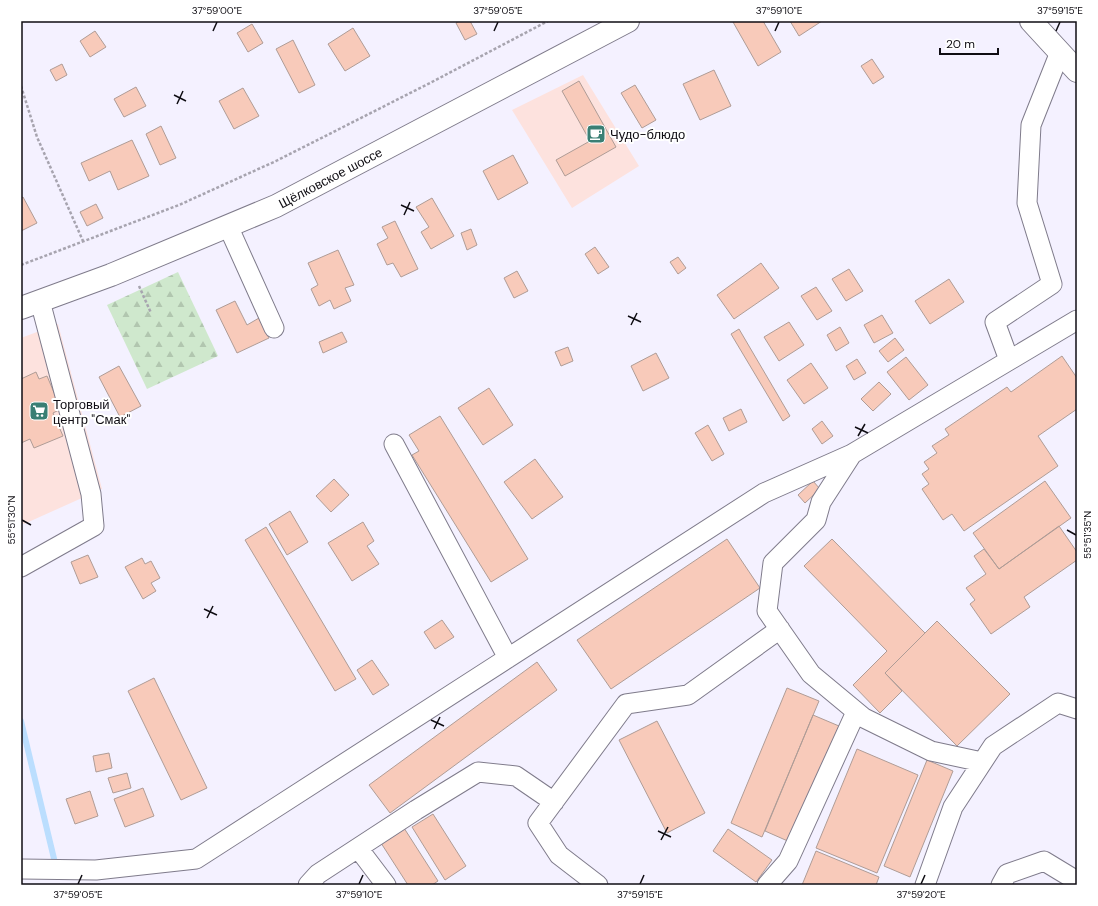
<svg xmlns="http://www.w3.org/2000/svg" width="1098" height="906" viewBox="0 0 1098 906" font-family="'DM Sans',sans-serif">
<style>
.commercial{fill:#fde2de}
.forest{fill:url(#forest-firs)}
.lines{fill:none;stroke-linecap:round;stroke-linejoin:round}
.stream{stroke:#bbdefe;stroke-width:6}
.building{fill:#f8caba;stroke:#af9c96}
.minor-casing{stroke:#7f7b8b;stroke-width:21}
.major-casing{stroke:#7f7b8b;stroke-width:24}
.path{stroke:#a7a4af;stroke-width:2.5;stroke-dasharray:3 2;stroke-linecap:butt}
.minor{stroke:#fff;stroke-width:19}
.major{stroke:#fff;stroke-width:22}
.ticks{fill:none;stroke:#0f0d13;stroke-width:1.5}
.labels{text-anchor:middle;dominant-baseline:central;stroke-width:4;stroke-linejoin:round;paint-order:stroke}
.poi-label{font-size:13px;fill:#0f0d13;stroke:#fff;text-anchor:start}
.street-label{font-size:13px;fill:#0f0d13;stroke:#fff}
.neatline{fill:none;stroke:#0f0d13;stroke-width:1.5}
.ticks-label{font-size:10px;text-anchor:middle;fill:#0f0d13}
</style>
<defs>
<pattern id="forest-firs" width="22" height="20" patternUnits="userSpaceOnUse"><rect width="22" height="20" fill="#cfe8cd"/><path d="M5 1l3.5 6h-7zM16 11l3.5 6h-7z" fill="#b1c6af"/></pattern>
</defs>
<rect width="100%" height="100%" fill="#f4f1ff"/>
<path class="commercial" d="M583 75 639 166 572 208 512 110Z
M58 324 102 489 24 524 21 522V338Z"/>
<path class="forest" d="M178 272 218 356 147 389 107 305Z"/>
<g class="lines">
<path class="stream" d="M21 721 56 867"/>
</g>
<path class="building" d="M459 21H470L477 34 465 40 456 23Z
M735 21H763L781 52 758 66 733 22Z
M790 21H822L799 36Z
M252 24 263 43 248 52 237 33Z
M353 28 370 56 345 71 328 44Z
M95 31 106 47 90 57 80 41Z
M293 40 315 85 299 93 276 49Z
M872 59 884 77 873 84 861 66Z
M62 64 67 75 56 81 50 70Z
M714 70 731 106 700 120 683 84Z
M579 81 616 147 565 176 556 160 590 141 562 91Z
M635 85 656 120 642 128 621 93Z
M136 87 146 106 124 117 114 99Z
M243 88 259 116 234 129 219 101Z
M161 126 176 158 160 165 146 134Z
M132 140 149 176 118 190 110 171 89 181 81 163Z
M513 155 528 183 498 200 483 171Z
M23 197 37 223 21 231V198Z
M432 198 454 236 431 249 421 232 429 227 416 207Z
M96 204 103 218 87 226 80 212Z
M395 221 418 269 401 277 393 263 387 265 377 244 388 238 382 227Z
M471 229 477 245 467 250 461 233Z
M595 247 609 267 598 274 585 254Z
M338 250 354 285 345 288 351 301 334 309 330 300 319 306 311 289 318 285 308 263Z
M678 257 686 268 678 274 670 262Z
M761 263 779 288 734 319 717 295Z
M849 269 863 291 846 301 832 279Z
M517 271 528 291 514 298 504 278Z
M949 279 964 302 930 324 915 301Z
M816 287 832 311 817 320 801 296Z
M235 301 247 325 259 318 269 338 237 353 216 310Z
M882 315 893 333 874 343 864 325Z
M789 322 804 345 779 361 764 337Z
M840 327 849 343 836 351 827 335Z
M739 329 790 416 783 421 731 334Z
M342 332 347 342 323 353 319 342Z
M895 338 904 350 888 362 879 351Z
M568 347 573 361 561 366 555 352Z
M656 353 669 378 643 391 631 366Z
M1062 356 1077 378V409L1038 436 1058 466 964 531 952 514 943 520 922 489 929 484 922 474 929 469 924 462 937 453 932 446 949 435 945 429 1007 387 1011 392Z
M906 357 928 385 909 400 887 372Z
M857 359 866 373 854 380 846 366Z
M811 363 828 388 804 404 787 380Z
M119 366 141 406 120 417 99 377Z
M36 372 39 379 47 376 61 409 53 413 63 436 34 448 30 439 21 443V379Z
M879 382 891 394 873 411 861 399Z
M489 388 513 425 483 445 458 408Z
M741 409 747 422 729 431 723 418Z
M440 416 528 559 491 582 412 455 419 451 409 435Z
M822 421 833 436 822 444 812 429Z
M708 425 724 454 712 461 695 433Z
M535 459 563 497 532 519 504 482Z
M334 479 349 495 331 512 316 496Z
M813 481 820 489 805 503 798 495Z
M1045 481 1071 518 999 569 973 533Z
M290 511 308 542 287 555 269 524Z
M363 522 374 541 367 546 379 564 352 581 328 543Z
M1059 526 1077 552V560L1024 597 1030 607 991 634 970 604 975 600 966 588 986 574 974 556 984 549 999 569Z
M266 527 356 679 335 691 245 540Z
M727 539 760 588 611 689 577 640Z
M832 539 925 633 885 673 902 691 880 713 853 685 887 651 804 566Z
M88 555 98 577 80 584 71 562Z
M142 558 145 564 151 561 160 578 151 583 156 591 143 599 125 567Z
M442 620 454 637 435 649 424 632Z
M937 621 1010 694 957 746 885 673Z
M372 660 389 685 373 695 357 670Z
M537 662 557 690 390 813 369 785Z
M154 678 207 788 181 800 128 691Z
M787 688 819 701 762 837 731 823Z
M813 715 839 726 790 842 765 831Z
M657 721 705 813 667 833 619 740Z
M857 749 918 775 877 873 816 848Z
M109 753 112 768 96 772 93 756Z
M927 760 953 771 910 877 884 866Z
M127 773 131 788 113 793 108 778Z
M143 788 154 816 125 827 114 799Z
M90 791 98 816 75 824 66 799Z
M433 814 466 866 445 880 412 827Z
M404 828 438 881 432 885H408L381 843Z
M728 829 772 860 756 882 713 851Z
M816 851 879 877 876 885H802Z"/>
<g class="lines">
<defs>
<path id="minor" d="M228 226 274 328
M1009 360 995 322 1052 284 1027 203 1031 125 1060 52
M394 444 508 658
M852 454 821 502 816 520 773 563 767 611 811 674 864 718 931 751 982 762
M21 567 94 526 91 494 40 301
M358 848 386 885
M21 869 96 870 196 859 764 493 852 454 1077 320
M308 885 318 874 416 810 478 772 516 776 554 802
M598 885 559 855 538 823 626 704 688 695 780 629
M767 885 788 861 856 712
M925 885 953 807 993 746 1058 703 1077 709
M1001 885 1007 874 1044 861 1077 881"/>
<g id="major">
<path d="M1031 21 1077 71"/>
<path id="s1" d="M21 308 111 275 276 206 628 21"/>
</g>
</defs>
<use href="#minor" class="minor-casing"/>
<use href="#major" class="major-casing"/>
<path class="path" d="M21 86 37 137 83 241
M21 265 179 205 276 161 430 83 548 21
M139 286 151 313"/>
<use href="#minor" class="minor"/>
<use href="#major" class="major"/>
</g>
<path class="ticks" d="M213 31 217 22M494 31 498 22M775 31 779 22M1056 31 1060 22M174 95 186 101M177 104 183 91M401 205 414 211M404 215 410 202M628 316 641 322M631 325 637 313M855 427 868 433M858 436 865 424M22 520 31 525M1067 530 1076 535M204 609 217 615M207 618 213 606M431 720 444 726M434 729 440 717M658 831 671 837M661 840 668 827M78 884 82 875M359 884 363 875M640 884 644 875M921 884 925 875"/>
<defs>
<symbol id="cafe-square" viewBox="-11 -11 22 22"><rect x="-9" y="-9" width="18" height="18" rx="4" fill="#3a7f74" stroke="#fff"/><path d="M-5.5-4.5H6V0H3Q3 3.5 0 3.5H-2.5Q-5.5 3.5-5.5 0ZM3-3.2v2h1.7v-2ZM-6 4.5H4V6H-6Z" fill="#fff"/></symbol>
<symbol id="supermarket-square" viewBox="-11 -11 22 22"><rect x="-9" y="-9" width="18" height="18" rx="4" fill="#3a7f74" stroke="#fff"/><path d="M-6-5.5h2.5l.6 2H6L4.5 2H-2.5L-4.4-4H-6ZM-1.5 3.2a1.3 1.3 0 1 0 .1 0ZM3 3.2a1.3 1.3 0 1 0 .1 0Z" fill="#fff"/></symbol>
</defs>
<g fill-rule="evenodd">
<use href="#cafe-square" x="585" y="123" width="22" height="22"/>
<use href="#supermarket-square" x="28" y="400" width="22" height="22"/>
</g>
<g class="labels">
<g class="poi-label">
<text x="610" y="134">Чудо-блюдо</text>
<text x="53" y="404">Торговый<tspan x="53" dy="15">центр "Смак"</tspan></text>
</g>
<g class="street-label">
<text stroke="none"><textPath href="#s1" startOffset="336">Щёлковское шоссе</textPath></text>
</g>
</g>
<rect width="1098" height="906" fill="none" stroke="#ffffff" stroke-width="44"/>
<path d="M940 48v6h58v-6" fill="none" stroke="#0f0d13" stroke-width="2"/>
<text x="946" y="48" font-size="12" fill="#0f0d13" stroke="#ffffff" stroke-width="3" paint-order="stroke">20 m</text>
<rect x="22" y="22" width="1054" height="862" class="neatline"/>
<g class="ticks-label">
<text x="217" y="14">37°59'00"E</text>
<text x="498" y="14">37°59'05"E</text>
<text x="779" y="14">37°59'10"E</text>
<text x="1060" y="14">37°59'15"E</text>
<text transform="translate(11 520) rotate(-90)" y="4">55°51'30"N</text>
<text transform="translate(1087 535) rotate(-90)" y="4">55°51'35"N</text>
<text x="78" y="898">37°59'05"E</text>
<text x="359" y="898">37°59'10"E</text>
<text x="640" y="898">37°59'15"E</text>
<text x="921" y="898">37°59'20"E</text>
</g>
</svg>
